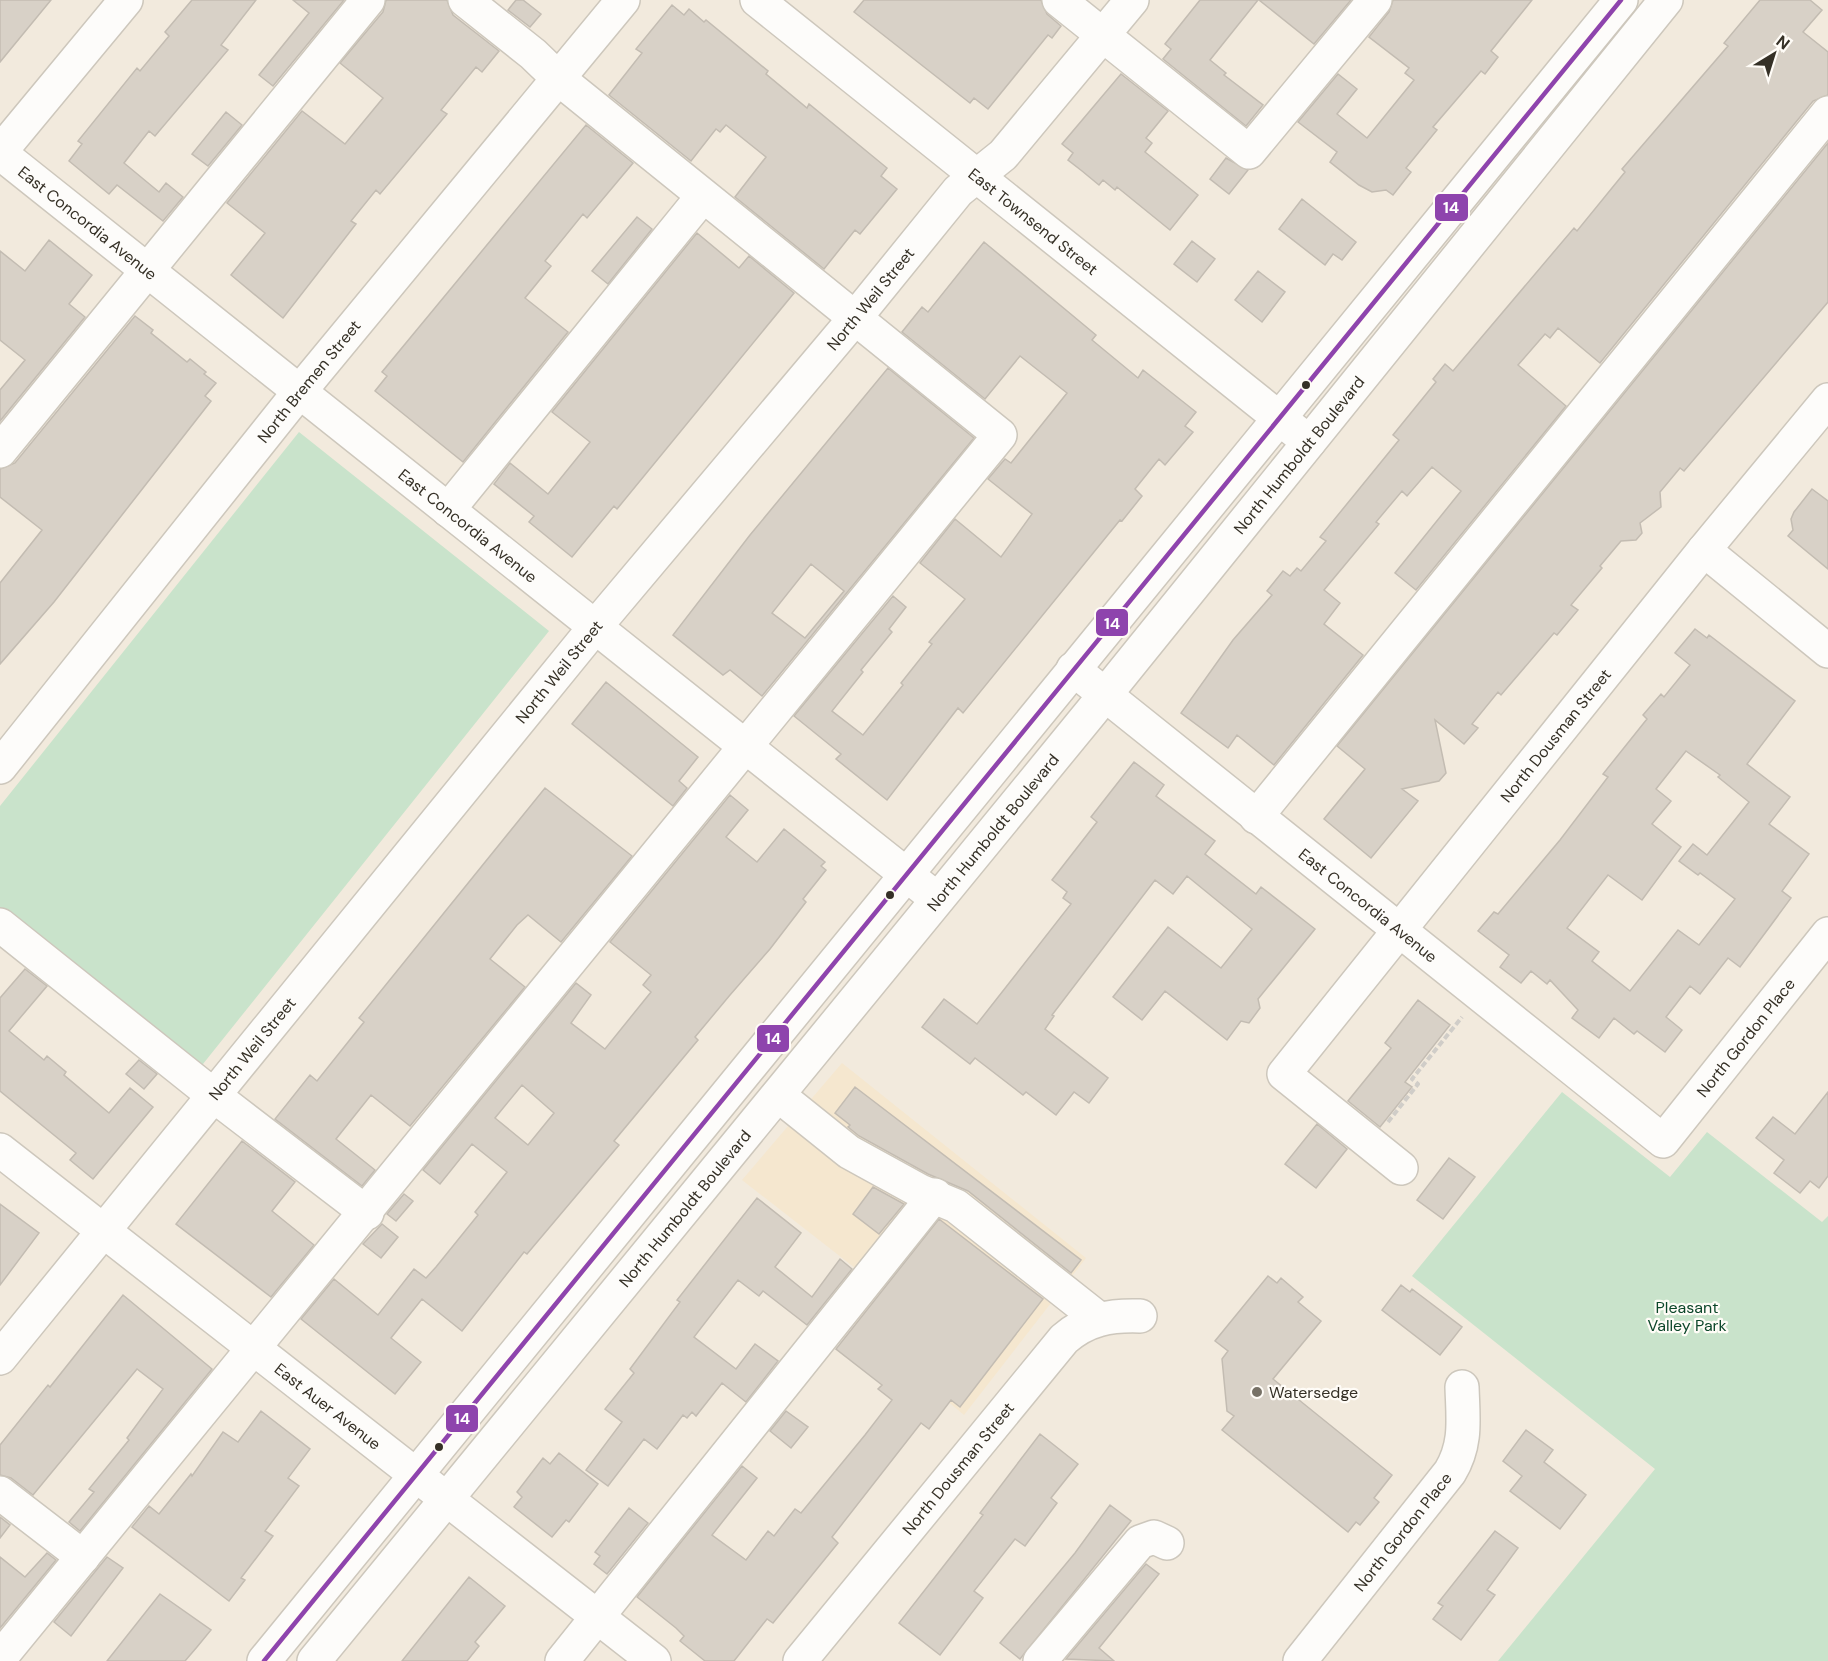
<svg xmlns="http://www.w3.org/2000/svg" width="1828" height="1661" viewBox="0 0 1828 1661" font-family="'DM Sans',sans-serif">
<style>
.built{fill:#f5e7cf}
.green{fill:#c9e3cb}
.building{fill:#d8d1c7;stroke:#c3bcb2;stroke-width:1.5;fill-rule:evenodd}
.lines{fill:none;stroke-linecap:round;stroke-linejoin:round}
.minor-casing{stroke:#cdc7bc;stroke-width:36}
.major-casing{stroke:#cdc7bc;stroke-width:36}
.path{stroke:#d0cdc8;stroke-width:4;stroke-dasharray:6 3;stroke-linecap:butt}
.minor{stroke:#fdfcfa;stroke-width:33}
.major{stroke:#fdfcfa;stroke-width:33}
.bus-1-casing{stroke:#fffcf7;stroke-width:9}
.bus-1{stroke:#8e44ad;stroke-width:4.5}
.bus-dot{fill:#353026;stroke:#fffcf7;stroke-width:2}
.poi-dot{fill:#777166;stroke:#fffcf7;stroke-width:2}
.labels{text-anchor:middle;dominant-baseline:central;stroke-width:4.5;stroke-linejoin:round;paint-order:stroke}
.street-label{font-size:16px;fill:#353026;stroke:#fffcf7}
.park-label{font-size:16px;fill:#0c462a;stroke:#fffcf7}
.poi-label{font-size:16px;fill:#353026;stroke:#fffcf7;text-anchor:start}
.line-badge{stroke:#fffcf7;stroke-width:2}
.badge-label{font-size:16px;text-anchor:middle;font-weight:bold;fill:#fff}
</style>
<rect width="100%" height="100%" fill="#f2eadd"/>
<path class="built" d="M842 1063 1086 1258 964 1415 836 1308 864 1275 742 1180Z"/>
<path class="green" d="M299 432 549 631 195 1074 0 917V806Z
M1562 1092 1670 1177 1707 1132 1822 1222 1828 1216V1661H1498L1655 1469 1412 1276Z"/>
<path class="building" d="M0 0H51L0 62Z
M192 0H256L221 45 228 50 155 136 149 131 124 163 159 192 166 183 183 197 163 221 117 185 109 194 69 161 82 144 78 141 137 68 140 71 169 36 165 32Z
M293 0H344L273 86 259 75 309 13Z
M386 0H447L453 15 499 51 482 72 476 67 441 110 447 114 380 194 376 190 351 221 356 224 283 318 231 275 265 233 227 203 302 111 345 144 383 98 340 63 383 12Z
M516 0H523L541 14 530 27 508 10Z
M864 0H1041L1047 14 1061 26 1052 38 1048 35 988 109 974 98 970 103 854 12Z
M1200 0H1258L1210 60 1226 73 1224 75 1263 105 1246 126 1163 59 1171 49 1165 44Z
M1259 0H1351L1314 44Z
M1393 0H1532L1491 51 1498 57 1485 74 1481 71 1433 127 1437 130 1406 168 1411 172 1393 195 1386 190 1372 192 1359 185 1330 162 1337 152 1298 122 1338 74 1357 89 1337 114 1367 138 1414 80 1405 73 1409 68 1369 37 1389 12Z
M1760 0H1810L1822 10 1803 32 1828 52V95L1813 101 1600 363 1558 328 1550 338 1545 334 1518 365 1566 406 1416 590 1395 573 1461 491 1432 467 1407 496 1402 491 1376 522 1379 524 1324 590 1340 603 1324 624 1363 655 1274 765 1237 735 1228 748 1181 713 1233 640 1272 595 1267 591 1283 571 1290 576 1297 568 1301 571 1326 541 1320 537 1399 440 1393 435 1436 382 1433 379 1445 364 1453 371 1574 228 1577 231 1625 172 1622 169 1728 46 1724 43Z
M672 5 684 15 689 9 704 22 706 20 768 71 766 74 807 108 809 104 887 168 881 176 897 189 860 234 855 230 824 269 735 197 766 157 726 125 720 132 716 129 691 161 609 95 642 53 636 49Z
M1121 74 1168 111 1146 138 1152 143 1145 152 1198 195 1170 230 1117 187 1115 190 1103 180 1099 185 1082 171 1068 160 1073 153 1062 144Z
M226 112 242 125 208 166 192 154Z
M586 125 633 163 587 218 583 214 545 261 551 266 525 298 568 332 463 462 375 391 387 376 382 372Z
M1828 143V302L1684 471 1680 468 1660 492 1661 507 1640 523 1642 533 1636 540 1621 541 1600 566 1602 568 1571 605 1578 610 1557 635 1554 633 1501 695 1498 692 1472 724 1478 728 1464 744 1435 720 1446 773 1439 781 1402 789 1418 801 1371 858 1324 819 1365 769 1337 746Z
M1226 158 1248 170 1229 194 1210 179Z
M1302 199 1356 242 1342 260 1333 254 1325 265 1279 229Z
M637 217 652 229 608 284 592 271Z
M697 233 739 268 749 256 794 293 617 509 614 506 572 557 529 522 534 516 494 484 510 463 548 494 590 442 552 412Z
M49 240 92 275 69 304 85 317 0 421V390L25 360 0 340V251L25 271Z
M1192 241 1215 259 1197 282 1174 264Z
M984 242 1096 335 1092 340 1138 378 1143 370 1196 412 1185 426 1193 432 1165 465 1159 459 1135 489 1142 496 1122 521 1120 520 963 713 958 708 887 800 836 759 841 754 794 716 893 596 906 607 889 629 892 632 861 670 863 672 832 711 863 735 903 685 901 683 932 644 929 642 965 599 920 563 955 519 1001 557 1032 514 988 479 1005 459 1011 463 1067 393 1020 356 985 399 902 332 922 307 928 312Z
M1258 271 1285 292 1262 322 1235 300Z
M135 316 153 330 151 333 187 362 190 359 206 372 204 374 216 383 205 396 211 401 54 602 0 664V583L42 530 0 497V469L15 463Z
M888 368 974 438 762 696 730 670 723 675 673 635 750 535ZM811 564 844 591 805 638 772 613Z
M1812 489 1828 501V569L1788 536 1793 530 1791 519 1794 512Z
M1695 629 1707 638 1709 635 1795 701 1747 764 1790 797 1769 824 1809 854 1782 891 1791 898 1740 967 1728 958 1700 994 1690 986 1666 1017 1682 1030 1665 1052 1637 1031 1634 1034 1614 1018 1599 1038 1572 1018 1578 1010 1550 980 1547 984 1531 971 1521 983 1500 967 1509 955 1478 931 1494 912 1498 914 1560 840 1608 777 1603 774 1647 719 1643 715 1661 694 1664 697 1690 665 1675 653ZM1686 751 1720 775 1718 777 1749 802 1707 855 1693 844 1679 861 1698 875 1700 873 1735 899 1699 945 1678 930 1630 991 1592 961 1599 952 1567 928 1608 875 1642 900 1681 847 1652 824 1671 801 1656 789Z
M606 682 698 757 679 781 687 788 673 806 572 724Z
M1134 762 1164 785 1156 796 1215 841 1205 854 1256 894 1261 887 1315 929 1258 999 1260 1008 1249 1023 1241 1021 1227 1040 1165 991 1142 1020 1113 997 1168 927 1221 968 1252 929 1187 876 1173 894 1155 880 1052 1015 1054 1016 1045 1029 1108 1078 1089 1103 1074 1092 1056 1115 1026 1092 1023 1095 975 1058 970 1064 922 1027 944 999 977 1024 1071 904 1063 898 1067 892 1052 880 1097 822 1091 817Z
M545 788 632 856 561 942 528 915 517 925 490 959 525 987 410 1126 371 1095 336 1139 375 1170 362 1186 275 1119 310 1075 317 1081 364 1022 359 1018Z
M730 795 748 810 726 837 757 862 784 829 825 862 821 866 826 870 803 899 806 902 770 949 730 995 695 1037 698 1040 614 1141 619 1145 527 1254 524 1252 462 1331 422 1299 391 1338 421 1362 395 1394 301 1319 334 1279 378 1315 414 1269 426 1278 436 1267 478 1215 475 1212 507 1172 472 1144 440 1184 423 1170 576 983 591 995 571 1023 605 1049 651 992 643 985 651 975 610 942ZM522 1085 554 1113 528 1145 495 1118Z
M25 969 47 986 9 1031 44 1060 47 1056 66 1072 64 1075 109 1113 130 1088 153 1107 93 1179 70 1160 76 1153 0 1091V998Z
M1418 1000 1450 1025 1405 1082 1412 1087 1380 1127 1348 1101 1391 1048 1385 1043Z
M139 1060 157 1074 144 1089 126 1074Z
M855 1087 1081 1260 1071 1273 968 1191 928 1174 859 1136 848 1127 850 1125 835 1113Z
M1828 1092V1176L1819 1188 1810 1181 1800 1193 1774 1173 1784 1160 1756 1138 1773 1117 1795 1134Z
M1317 1124 1347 1149 1316 1188 1285 1164Z
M242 1141 295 1182 272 1211 314 1245 271 1297 176 1224Z
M1449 1158 1475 1177 1443 1219 1417 1200Z
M873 1187 904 1204 879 1234 853 1214Z
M404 1194 413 1201 396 1221 387 1214Z
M757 1198 801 1233 775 1267 812 1297 840 1259 852 1269 807 1325 763 1291 759 1296 738 1280 694 1337 736 1369 755 1344 778 1361 746 1402 722 1383 696 1416 692 1412 687 1418 683 1415 657 1449 644 1439 608 1486 586 1470 622 1422 605 1409 634 1373 630 1369 680 1302 677 1300Z
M0 1204 39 1233 0 1285Z
M939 1219 1043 1299 960 1407 951 1400 929 1429 921 1423 832 1537 838 1543 773 1623 767 1619 734 1661H705L680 1641 684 1636 676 1628 637 1597 742 1466 757 1478 712 1535 746 1560 768 1531 774 1536 795 1509 801 1513 865 1435 892 1400 878 1389 882 1385 836 1349Z
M382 1224 398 1237 381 1258 363 1244Z
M1268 1276 1277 1283 1281 1278 1303 1297 1298 1302 1321 1321 1273 1379 1392 1475 1374 1498 1379 1502 1360 1525 1356 1522 1348 1532 1222 1430 1234 1416 1227 1411 1222 1359 1228 1351 1215 1341Z
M1401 1285 1410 1292 1412 1289 1462 1327 1440 1355 1382 1310Z
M123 1295 212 1369 80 1531 69 1522 94 1492 89 1489 129 1440 127 1438 163 1389 137 1369 33 1495 11 1478 0 1475V1445L48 1385 50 1387Z
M261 1411 310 1449 288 1478 299 1486 265 1531 273 1536 241 1578 245 1580 229 1601 132 1527 149 1506 159 1514 191 1474 192 1476 223 1432 238 1442Z
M786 1411 808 1427 791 1448 770 1431Z
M1526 1430 1553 1450 1544 1462 1586 1495 1560 1529 1510 1491 1522 1476 1503 1461Z
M1040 1434 1078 1464 1051 1498 1057 1503 1025 1546 1015 1539 974 1591 983 1598 940 1655 899 1623 953 1554 983 1515 980 1513Z
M559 1453 598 1484 569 1522 566 1520 552 1537 514 1507 522 1497 517 1492 543 1458 550 1464Z
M1110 1505 1131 1521 1020 1659 1000 1643 1075 1553Z
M629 1508 648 1523 607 1574 594 1564 600 1556 595 1552Z
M0 1517 10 1525 0 1538Z
M1495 1531 1518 1548 1487 1590 1495 1595 1461 1640 1433 1619 1443 1606 1438 1603Z
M47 1553 56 1560 0 1628V1557L25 1577Z
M107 1557 123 1568 71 1636 54 1622Z
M1146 1564 1159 1574 1099 1648 1114 1661 1066 1659Z
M469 1577 505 1606 475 1642 479 1646 467 1661H402Z
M160 1594 211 1630 197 1647 185 1661H107Z"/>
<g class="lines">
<defs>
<g id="minor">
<path id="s1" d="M757 0 1309 442"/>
<path d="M1059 0 1249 152 1375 0"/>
<path d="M0 152 126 0"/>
<path id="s2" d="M0 153 937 899"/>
<path d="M0 451 368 0"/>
<path d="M448 510 703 196"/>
<path d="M1704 550 1828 651"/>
<path id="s3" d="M1073 669 1663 1141 1828 934"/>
<path id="s4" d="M0 767 300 391 623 0"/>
<path d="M1256 817 1828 113"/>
<path d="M0 925 213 1095 367 1213"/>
<path d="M778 1095 849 1152 920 1191 956 1206 1099 1319"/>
<path id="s5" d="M0 1150 654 1661"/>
<path id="s6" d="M1401 1168 1284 1074 1704 550 1828 400"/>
<path id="s7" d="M0 1358 595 627 855 318 958 191 1003 155 1132 0"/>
<path d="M0 1493 83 1557"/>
<path d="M0 1658 1000 435 559 79 533 54 465 0"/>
<path d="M562 1661 935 1195"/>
<path id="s8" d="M800 1661 1064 1339C1087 1319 1110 1315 1140 1316"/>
<path d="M1040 1661 1140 1542 1154 1537 1167 1543"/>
<path id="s9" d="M1300 1661 1450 1472C1467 1444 1463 1419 1462 1387"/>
</g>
<g id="major">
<path d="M264 1661 1621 0"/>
<path id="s10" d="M314 1661 1092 711 1666 0"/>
</g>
</defs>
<use href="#minor" class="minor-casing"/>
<use href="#major" class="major-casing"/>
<path class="path" d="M1388 1122 1418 1084 1412 1079 1462 1017"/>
<use href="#minor" class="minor"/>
<use href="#major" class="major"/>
<defs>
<path id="bus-1" d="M264 1661 1621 0"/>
</defs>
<use href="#bus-1" class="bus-1-casing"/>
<use href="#bus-1" class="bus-1"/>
</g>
<g class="bus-dot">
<circle cx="1306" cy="385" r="5"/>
<circle cx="890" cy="895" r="5"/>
<circle cx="439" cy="1447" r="5"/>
</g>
<circle class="poi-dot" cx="1257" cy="1392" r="6"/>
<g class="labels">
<g class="street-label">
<text stroke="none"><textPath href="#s1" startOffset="354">East Townsend Street</textPath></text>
<text stroke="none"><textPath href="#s2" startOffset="112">East Concordia Avenue</textPath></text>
<text stroke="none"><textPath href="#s7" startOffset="1371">North Weil Street</textPath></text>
<text stroke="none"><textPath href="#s4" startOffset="494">North Bremen Street</textPath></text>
<text stroke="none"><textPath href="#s10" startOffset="1557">North Humboldt Boulevard</textPath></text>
<text stroke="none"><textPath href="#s2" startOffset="598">East Concordia Avenue</textPath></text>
<text stroke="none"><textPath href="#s7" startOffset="885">North Weil Street</textPath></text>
<text stroke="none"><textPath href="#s6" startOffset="584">North Dousman Street</textPath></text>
<text stroke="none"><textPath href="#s10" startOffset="1071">North Humboldt Boulevard</textPath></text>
<text stroke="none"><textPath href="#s3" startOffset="378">East Concordia Avenue</textPath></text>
<text stroke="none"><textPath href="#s3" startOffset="888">North Gordon Place</textPath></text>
<text stroke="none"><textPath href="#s7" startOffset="399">North Weil Street</textPath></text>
<text stroke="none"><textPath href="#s10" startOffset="585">North Humboldt Boulevard</textPath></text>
<text stroke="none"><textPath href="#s5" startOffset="416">East Auer Avenue</textPath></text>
<text stroke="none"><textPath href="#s8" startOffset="249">North Dousman Street</textPath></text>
<text stroke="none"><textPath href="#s9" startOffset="165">North Gordon Place</textPath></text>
</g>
<g class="park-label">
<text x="1687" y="1307">Pleasant<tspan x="1687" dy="18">Valley Park</tspan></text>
</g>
<g class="poi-label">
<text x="1269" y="1392">Watersedge</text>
</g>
</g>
<g class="line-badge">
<rect x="1434" y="193" width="35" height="29" rx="6" fill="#8e44ad"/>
<rect x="1095" y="608" width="34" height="29" rx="6" fill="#8e44ad"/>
<rect x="756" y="1024" width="34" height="29" rx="6" fill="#8e44ad"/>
<rect x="445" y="1404" width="34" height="29" rx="6" fill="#8e44ad"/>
</g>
<g class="badge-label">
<text x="1451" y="213">14</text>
<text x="1112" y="629">14</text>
<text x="773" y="1044">14</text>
<text x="462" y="1424">14</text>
</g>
<g transform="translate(1774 54) rotate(38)" stroke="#fffcf7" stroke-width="4.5" paint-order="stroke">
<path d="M0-4.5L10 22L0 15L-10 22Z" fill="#353026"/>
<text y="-9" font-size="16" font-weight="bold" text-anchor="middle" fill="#353026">N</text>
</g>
</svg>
